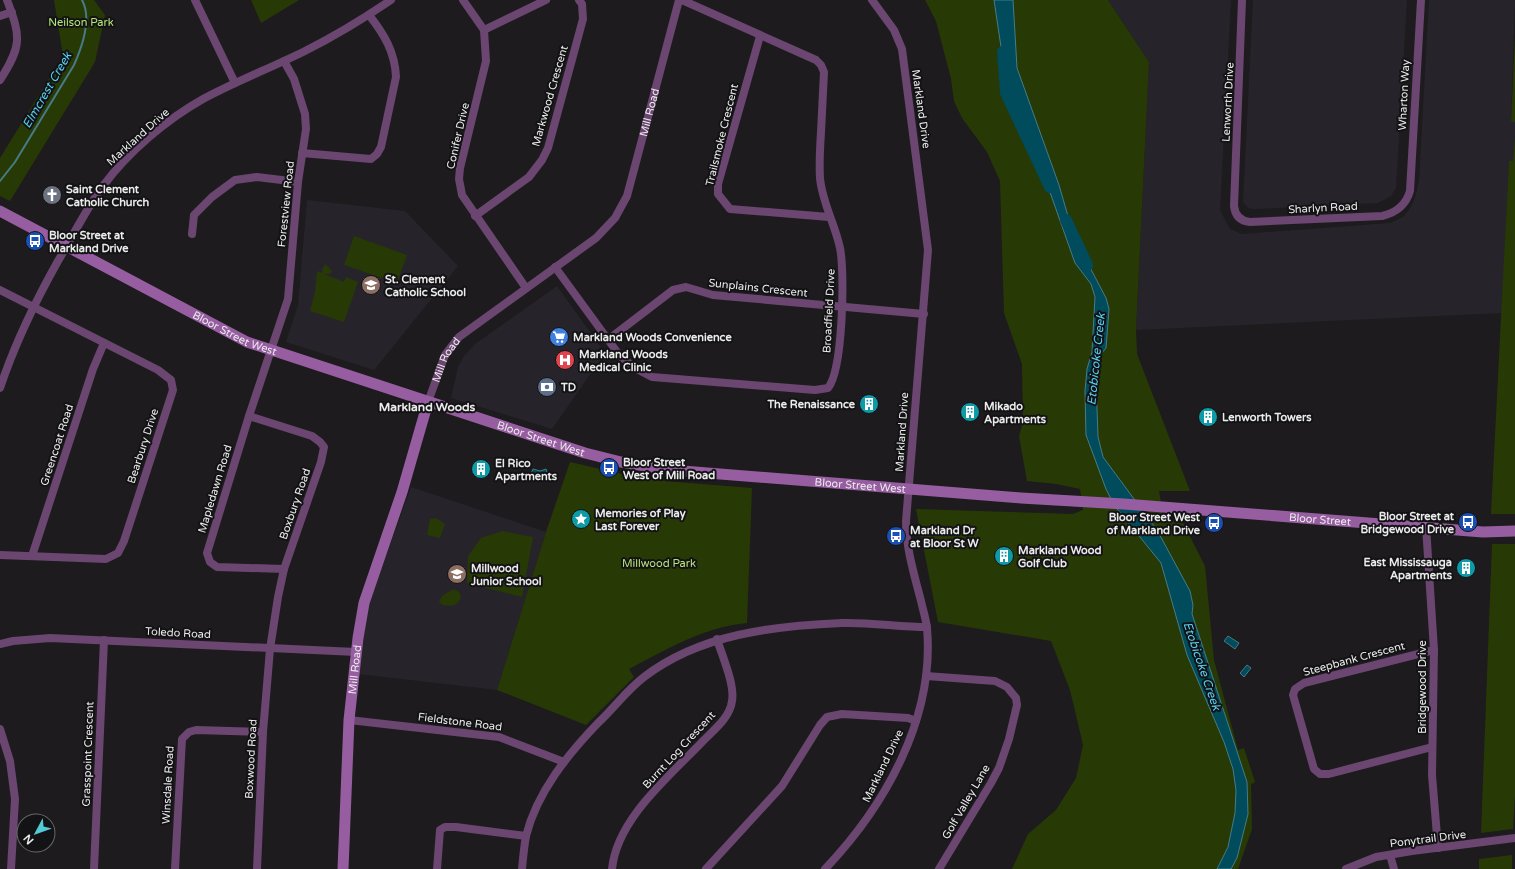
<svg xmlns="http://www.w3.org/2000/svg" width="1515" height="869" viewBox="0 0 1515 869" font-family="'Varela Round',sans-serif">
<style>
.built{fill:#27232a}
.green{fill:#273a05}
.water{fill:#004b5c;stroke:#477b87}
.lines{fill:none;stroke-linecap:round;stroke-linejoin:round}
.stream{stroke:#477b87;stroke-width:2}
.river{stroke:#004b5c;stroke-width:12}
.street{stroke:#6a4671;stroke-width:8}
.secondary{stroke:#965da1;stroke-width:11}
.labels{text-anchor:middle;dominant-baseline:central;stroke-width:4;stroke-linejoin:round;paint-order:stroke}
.park-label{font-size:11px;fill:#b7e679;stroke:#131214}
.street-label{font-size:11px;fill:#ecebec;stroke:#131214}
.poi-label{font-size:11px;font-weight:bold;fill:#ecebec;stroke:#131214;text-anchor:start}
.water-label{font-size:12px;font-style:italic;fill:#56cff2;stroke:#131214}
.neighbourhood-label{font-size:12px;font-weight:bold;fill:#ecebec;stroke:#131214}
</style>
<rect width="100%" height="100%" fill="#1d1b1d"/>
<path class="built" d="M1108 0H1231L1220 210 1230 229 1242 234 1390 223 1403 217 1411 207 1416 194 1419 181 1429 0H1515L1511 122H1515V136L1513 161H1509L1502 313 1136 330 1149 62Z
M1253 0H1407L1396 188 1391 196 1378 203 1254 209 1248 208 1243 202Z
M307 200 405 211 458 266 374 370 286 342 298 305Z
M557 286 605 353 552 429 451 398 458 367 464 356 475 344Z
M411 487 546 532 497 690 358 674 368 606Z"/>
<path class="green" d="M54 0H94L105 15 95 62 10 201 0 196V158L63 56Z
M251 0H299L261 23Z
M925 0H1108L1149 62 1136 330 1137 354 1190 491H1159L1164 520 1183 523 1205 566 1214 660 1238 750 1244 748 1255 782 1251 784 1252 829 1238 869H1012L1028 834 1056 810 1076 778 1083 745 1070 690 1051 641 938 622 916 509 1073 514 1083 510 1080 489 1056 484 1027 481 1019 436 1023 422 1022 364 1004 313 1000 181 987 152 962 118 954 101 951 79 936 21Z
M1515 35V122H1511Z
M1515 136V514H1491L1509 161H1513Z
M354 236 407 255 397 283 344 265Z
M325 264 332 271 330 274H324L344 282 346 277 358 282 344 322 310 311 315 292 317 271 323 273 322 270Z
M570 462 635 477 664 481 752 488 747 623C704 627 667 649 629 669L634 677 586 725 497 690 546 532Z
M436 518 445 524 440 538 427 535 430 519Z
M502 531 533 537 522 597 467 583 468 556 481 538Z
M1492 544H1515V795L1513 829 1481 833Z
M454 589 459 592 461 597C457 607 452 606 442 605L439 601C443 594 448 592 454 589Z
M1512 855V869H1479V859Z"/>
<path class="water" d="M994 0H1013L1017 68 1059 185 1074 237 1106 298 1109 309 1106 348 1101 354 1096 380 1098 437 1103 457 1157 530 1190 591 1193 605 1192 614 1247 782 1248 814 1237 858 1231 869H1217L1228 847 1235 813 1236 790 1233 769 1224 742 1187 655 1161 563 1114 505 1106 489 1086 435 1085 391 1087 369 1092 352 1095 297 1091 284 1075 263 1040 164 1017 121 1007 87Z
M533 469 540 471 546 469 548 475 541 477 531 474Z
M1228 636 1239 643 1235 649 1224 641Z
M1247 665 1251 668 1244 677 1240 673Z"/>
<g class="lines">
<path class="stream" d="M0 181 15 162 74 65C82 47 92 18 82 0"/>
<path class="river" d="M1003 52 1006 93 1050 187
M1066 220 1087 265"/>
<g class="street">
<path d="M195 0 235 83"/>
<path d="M463 0 484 30 486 61 460 168 459 179 462 195 526 288"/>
<path d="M1242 0 1234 206C1235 215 1240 221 1250 222L1382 216C1395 213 1406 205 1410 191L1421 0"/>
<path d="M0 16 12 12"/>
<path d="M484 30 546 0"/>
<path d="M760 36 718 184V194L730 209 829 217"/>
<path d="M0 80C22 46 21 37 7 0"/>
<path d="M302 153 371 159 377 154 381 147 396 77C395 52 384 34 369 15"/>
<path d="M475 216 529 177 542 160 548 148 583 19 582 4 579 0"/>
<path d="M192 234 194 215 212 197 235 180 257 177 298 182"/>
<path d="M555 267 620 356 635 368 652 377 815 390 828 388C843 370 845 272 840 248 835 224 822 202 820 178 819 162 820 148 821 132 822 112 823 92 824 72L821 65 816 60 682 0"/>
<path d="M0 290 158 370 171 380 173 390 124 541 118 553 106 559 0 555"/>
<path d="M609 339 673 290 686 287 713 295 924 314"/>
<path d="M0 388C15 343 35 302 58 261 73 236 86 209 103 186 129 151 166 120 203 99 236 81 271 68 305 51 335 36 363 19 391 0"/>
<path id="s1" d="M428 402 445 355 459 337 596 238 615 218 627 196 679 0"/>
<path d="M249 416 312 436 320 442 324 447 321 462 284 569 278 597 270 649 263 732 257 869"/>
<path d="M1426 526 1434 650 1432 775 1438 848"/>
<path d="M32 556 93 369 104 343"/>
<path d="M284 569 217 567 210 562 207 553 249 416 288 299 298 182 306 129 305 114 294 79 284 61"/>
<path d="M0 644 13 641 50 638 356 652"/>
<path d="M926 676 995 681 1007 687 1016 698 1017 705 1009 739 999 768 991 783 939 869"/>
<path d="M349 720 499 737 564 762"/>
<path d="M0 729 10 761 15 799 11 869"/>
<path d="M1432 747 1329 774H1320L1314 769 1293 695 1295 689 1304 683 1434 650"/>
<path d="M1390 855 1394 869"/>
<path d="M94 869 104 640"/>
<path d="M175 869 182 739 189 732 196 730 263 732"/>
<path d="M437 869 440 830 445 827H456L526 836"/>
<path d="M522 869C523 858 524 847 526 836 537 792 568 754 599 722 614 708 627 690 644 677 700 634 773 626 842 623 870 622 899 627 927 627"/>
<path d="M612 869C617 818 671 775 704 740 715 729 730 717 732 701 735 684 722 656 717 639"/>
<path d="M706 869 782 786 820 725 827 717 842 714 908 718 916 721"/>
<path d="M825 869C885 806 935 718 927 628 926 619 923 610 921 601 914 574 906 548 906 521L928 250 902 49 894 30 872 0"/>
<path d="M1346 869 1376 857 1412 851 1515 838"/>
</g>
<g class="secondary">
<path id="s2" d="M0 211 247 342 585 453 621 462 670 470 1021 498 1124 504 1483 532 1515 531"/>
<path id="s3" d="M343 869 349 720 358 638 364 603 402 492 428 402"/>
</g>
</g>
<defs>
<symbol id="church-disc" viewBox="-11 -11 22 22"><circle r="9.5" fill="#6b7280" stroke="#131214"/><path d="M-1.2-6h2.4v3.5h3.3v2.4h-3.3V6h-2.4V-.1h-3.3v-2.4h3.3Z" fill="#fff"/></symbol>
<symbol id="bus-disc" viewBox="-11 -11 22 22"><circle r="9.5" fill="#1a4fb4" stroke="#131214"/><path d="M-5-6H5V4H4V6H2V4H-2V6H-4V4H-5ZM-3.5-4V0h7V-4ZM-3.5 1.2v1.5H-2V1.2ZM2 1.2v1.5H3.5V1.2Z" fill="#fff"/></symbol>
<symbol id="school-disc" viewBox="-11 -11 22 22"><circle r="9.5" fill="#8d6e63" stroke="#131214"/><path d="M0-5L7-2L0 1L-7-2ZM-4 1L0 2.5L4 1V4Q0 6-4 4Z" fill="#fff"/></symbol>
<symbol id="supermarket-disc" viewBox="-11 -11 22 22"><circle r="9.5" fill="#3f7fe0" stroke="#131214"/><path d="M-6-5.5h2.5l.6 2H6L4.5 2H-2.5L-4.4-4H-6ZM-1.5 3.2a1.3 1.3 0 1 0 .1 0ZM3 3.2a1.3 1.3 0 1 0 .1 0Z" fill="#fff"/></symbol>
<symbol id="hospital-disc" viewBox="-11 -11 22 22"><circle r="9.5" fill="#e0444e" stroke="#131214"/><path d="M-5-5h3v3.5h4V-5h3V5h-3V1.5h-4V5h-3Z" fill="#fff"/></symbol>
<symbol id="bank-disc" viewBox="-11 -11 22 22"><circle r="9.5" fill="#5c6f8a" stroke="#131214"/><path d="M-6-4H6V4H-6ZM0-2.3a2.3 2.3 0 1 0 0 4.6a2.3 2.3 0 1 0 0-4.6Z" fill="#fff"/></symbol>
<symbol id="building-disc" viewBox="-11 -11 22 22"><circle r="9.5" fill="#0f9aa8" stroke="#131214"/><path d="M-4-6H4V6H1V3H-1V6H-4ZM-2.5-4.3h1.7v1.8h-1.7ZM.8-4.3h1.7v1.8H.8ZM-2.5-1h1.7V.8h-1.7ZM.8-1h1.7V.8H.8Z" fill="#fff"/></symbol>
<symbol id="sight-disc" viewBox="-11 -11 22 22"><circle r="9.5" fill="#0f9aa8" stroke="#131214"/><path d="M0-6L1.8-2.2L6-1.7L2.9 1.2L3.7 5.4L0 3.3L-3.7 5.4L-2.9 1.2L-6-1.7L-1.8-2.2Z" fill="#fff"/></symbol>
</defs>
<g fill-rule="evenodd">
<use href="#church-disc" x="41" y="184" width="22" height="22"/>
<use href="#bus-disc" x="24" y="230" width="22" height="22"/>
<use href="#school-disc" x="360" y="274" width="22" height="22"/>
<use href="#supermarket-disc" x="548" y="326" width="22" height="22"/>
<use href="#hospital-disc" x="554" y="349" width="22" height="22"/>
<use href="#bank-disc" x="536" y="376" width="22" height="22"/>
<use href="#building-disc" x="858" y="393" width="22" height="22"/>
<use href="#building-disc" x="959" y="401" width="22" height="22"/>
<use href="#building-disc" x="1197" y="406" width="22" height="22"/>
<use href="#bus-disc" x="598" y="457" width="22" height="22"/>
<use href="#building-disc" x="470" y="458" width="22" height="22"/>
<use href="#sight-disc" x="570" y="508" width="22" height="22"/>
<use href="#bus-disc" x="1457" y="511" width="22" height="22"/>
<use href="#bus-disc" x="1203" y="512" width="22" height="22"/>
<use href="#bus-disc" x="885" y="525" width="22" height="22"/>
<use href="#building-disc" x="993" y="545" width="22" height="22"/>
<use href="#building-disc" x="1455" y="557" width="22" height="22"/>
<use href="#school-disc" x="446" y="563" width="22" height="22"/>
</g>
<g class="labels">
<g class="park-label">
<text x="81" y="22">Neilson Park</text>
<text x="659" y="563">Millwood Park</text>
</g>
<g class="street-label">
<text transform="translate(1404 95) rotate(-87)">Wharton Way</text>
<text transform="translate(550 96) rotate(-74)">Markwood Crescent</text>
<text transform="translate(1228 102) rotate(-87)">Lenworth Drive</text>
<text transform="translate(921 109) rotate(82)">Markland Drive</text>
<text stroke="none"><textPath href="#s1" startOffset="381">Mill Road</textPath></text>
<text transform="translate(722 135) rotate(-76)">Trailsmoke Crescent</text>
<text transform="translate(458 136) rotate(-77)">Conifer Drive</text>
<text transform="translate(138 137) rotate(-42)">Markland Drive</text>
<text transform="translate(286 204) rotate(-84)">Forestview Road</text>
<text transform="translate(1323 208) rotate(-3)">Sharlyn Road</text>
<text transform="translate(758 288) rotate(6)">Sunplains Crescent</text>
<text transform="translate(829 311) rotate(-87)">Broadfield Drive</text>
<text stroke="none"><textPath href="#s2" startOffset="265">Bloor Street West</textPath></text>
<text stroke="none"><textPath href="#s1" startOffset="46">Mill Road</textPath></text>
<text transform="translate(902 432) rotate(-86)">Markland Drive</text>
<text stroke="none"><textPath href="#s2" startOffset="589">Bloor Street West</textPath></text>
<text transform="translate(57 445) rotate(-72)">Greencoat Road</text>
<text transform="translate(143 446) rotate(-72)">Bearbury Drive</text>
<text stroke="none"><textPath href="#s2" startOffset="913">Bloor Street West</textPath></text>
<text transform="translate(215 489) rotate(-73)">Mapledawn Road</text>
<text transform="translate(295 504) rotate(-71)">Boxbury Road</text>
<text stroke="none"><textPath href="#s2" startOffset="1374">Bloor Street</textPath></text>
<text transform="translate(178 633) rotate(3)">Toledo Road</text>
<text transform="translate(1354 659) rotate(-15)">Steepbank Crescent</text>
<text stroke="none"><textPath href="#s3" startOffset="200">Mill Road</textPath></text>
<text transform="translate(1422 687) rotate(-90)">Bridgewood Drive</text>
<text transform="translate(460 722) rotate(7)">Fieldstone Road</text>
<text transform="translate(679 750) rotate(-47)">Burnt Log Crescent</text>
<text transform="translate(88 754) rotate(-88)">Grasspoint Crescent</text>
<text transform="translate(251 759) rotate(-87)">Boxwood Road</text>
<text transform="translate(883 766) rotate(-64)">Markland Drive</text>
<text transform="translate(168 785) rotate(-87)">Winsdale Road</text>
<text transform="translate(966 802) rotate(-60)">Golf Valley Lane</text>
<text transform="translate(1428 839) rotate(-7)">Ponytrail Drive</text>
</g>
<g class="poi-label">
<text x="66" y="189">Saint Clement<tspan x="66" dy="13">Catholic Church</tspan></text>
<text x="49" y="235">Bloor Street at<tspan x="49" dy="13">Markland Drive</tspan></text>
<text x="385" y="279">St. Clement<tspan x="385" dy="13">Catholic School</tspan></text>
<text x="573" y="337">Markland Woods Convenience</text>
<text x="579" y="354">Markland Woods<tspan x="579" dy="13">Medical Clinic</tspan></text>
<text x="561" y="387">TD</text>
<text x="855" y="404" text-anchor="end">The Renaissance</text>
<text x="984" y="406">Mikado<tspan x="984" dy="13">Apartments</tspan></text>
<text x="1222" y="417">Lenworth Towers</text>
<text x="623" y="462">Bloor Street<tspan x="623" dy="13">West of Mill Road</tspan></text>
<text x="495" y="463">El Rico<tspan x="495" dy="13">Apartments</tspan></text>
<text x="595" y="513">Memories of Play<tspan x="595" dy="13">Last Forever</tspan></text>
<text x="1454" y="516" text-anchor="end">Bloor Street at<tspan x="1454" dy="13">Bridgewood Drive</tspan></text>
<text x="1200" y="517" text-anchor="end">Bloor Street West<tspan x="1200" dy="13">of Markland Drive</tspan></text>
<text x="910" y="530">Markland Dr<tspan x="910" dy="13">at Bloor St W</tspan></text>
<text x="1018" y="550">Markland Wood<tspan x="1018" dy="13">Golf Club</tspan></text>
<text x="1452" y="562" text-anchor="end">East Mississauga<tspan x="1452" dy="13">Apartments</tspan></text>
<text x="471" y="568">Millwood<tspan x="471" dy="13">Junior School</tspan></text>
</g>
<g class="water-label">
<text transform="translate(47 90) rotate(-60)">Elmcrest Creek</text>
<text transform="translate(1096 359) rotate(-84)">Etobicoke Creek</text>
<text transform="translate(1202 666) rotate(71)">Etobicoke Creek</text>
</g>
<g class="neighbourhood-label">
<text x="427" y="407">Markland Woods</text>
</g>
</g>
<g transform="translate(36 833) rotate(229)"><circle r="19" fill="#131214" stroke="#6a696a"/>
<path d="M0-3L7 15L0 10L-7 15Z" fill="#52cbd7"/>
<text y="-6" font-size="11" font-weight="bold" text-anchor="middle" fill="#ecebec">N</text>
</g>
</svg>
